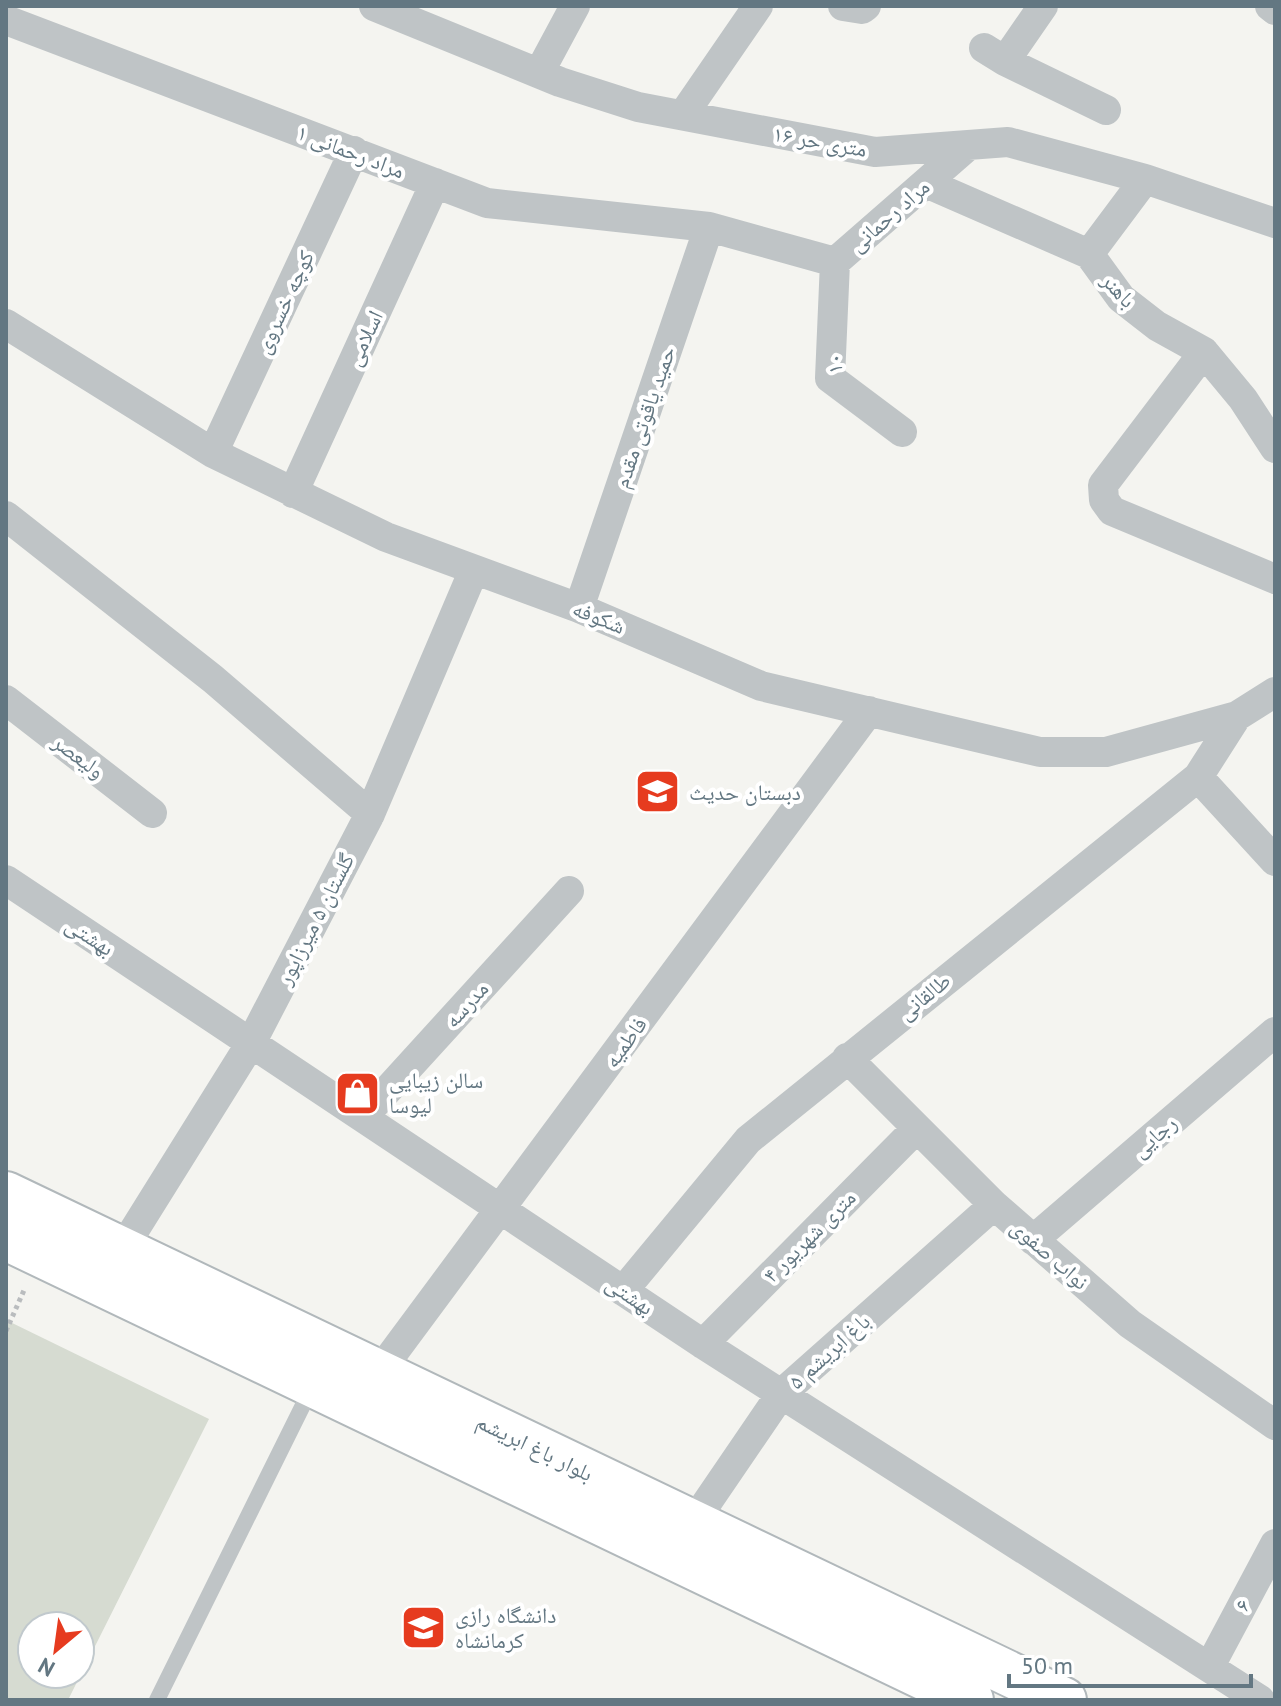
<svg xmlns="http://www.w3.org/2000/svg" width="1281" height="1706" viewBox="0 0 1281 1706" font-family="'PT Sans','Noto Naskh Arabic',sans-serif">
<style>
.green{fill:#d6dbd1;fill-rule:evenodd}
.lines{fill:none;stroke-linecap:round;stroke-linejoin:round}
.secondary-casing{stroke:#b1b8bb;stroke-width:48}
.path{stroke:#b9bcbe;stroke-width:5;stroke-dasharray:4 4;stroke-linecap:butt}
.lane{stroke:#bfc4c6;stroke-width:16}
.street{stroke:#bfc4c6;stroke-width:30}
.secondary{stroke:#fff;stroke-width:44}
.labels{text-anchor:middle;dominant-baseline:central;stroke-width:8;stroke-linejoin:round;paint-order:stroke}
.street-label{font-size:22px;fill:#637782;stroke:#fff}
.poi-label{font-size:22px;fill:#637782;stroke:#fff;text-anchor:start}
</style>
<rect width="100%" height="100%" fill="#f4f4f0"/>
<path class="green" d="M6 1320 209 1419 68 1700H6ZM32 1626H80V1674H32Z"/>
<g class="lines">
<defs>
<path id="secondary" d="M6 1194 1064 1700
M6 1238 971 1700"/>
</defs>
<use href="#secondary" class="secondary-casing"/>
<path class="path" d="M6 1331 25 1288"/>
<path class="lane" d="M157 1700 312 1387"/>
<path class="street" d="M374 6 560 82 638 107 875 152 1008 142 1145 179 1275 223
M843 6 862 9 866 6
M1270 6 1275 10
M6 20 487 203 709 227 835 262 969 145
M984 48 1005 61 1043 6
M1005 61 1106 110
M539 73 575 6
M683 115 758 6
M926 183 1089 254 1121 298 1157 326 1204 352 1243 399 1275 448
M1089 254 1145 179
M835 262 830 378 902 432
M6 324 213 453 386 537 579 608 761 686 1040 752H1106L1237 716 1275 692
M1204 352 1103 485 1104 500 1112 511 1275 579
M213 453 354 151
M293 493 435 183
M6 516 213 679 370 814
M579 608 709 227
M6 700 152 813
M1198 777 1275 861
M6 880 703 1344 1260 1700
M847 1058 994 1205 1130 1324 1275 1425
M363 1117 569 891
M1033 1240 1275 1032
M123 1248 251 1043 370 814 473 572
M623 1291 748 1140 1198 777 1237 716
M703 1344 916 1129
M379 1372 869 711
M693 1523 781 1394 994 1205
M1210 1666 1275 1544"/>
<use href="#secondary" class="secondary"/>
</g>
<defs>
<symbol id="school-square" viewBox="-11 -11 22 22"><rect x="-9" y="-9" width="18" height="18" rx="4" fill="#e63b1f" stroke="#fff"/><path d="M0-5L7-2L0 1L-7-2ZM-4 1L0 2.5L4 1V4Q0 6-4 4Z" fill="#fff"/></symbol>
<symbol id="shop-square" viewBox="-11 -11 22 22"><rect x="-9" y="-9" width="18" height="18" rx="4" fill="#e63b1f" stroke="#fff"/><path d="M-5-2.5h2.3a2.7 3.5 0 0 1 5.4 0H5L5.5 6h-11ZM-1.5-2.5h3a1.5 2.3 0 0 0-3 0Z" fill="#fff"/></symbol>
<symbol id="university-square" viewBox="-11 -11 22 22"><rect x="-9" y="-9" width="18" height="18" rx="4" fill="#e63b1f" stroke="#fff"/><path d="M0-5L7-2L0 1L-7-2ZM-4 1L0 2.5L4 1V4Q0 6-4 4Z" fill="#fff"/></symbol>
</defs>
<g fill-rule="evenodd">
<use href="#school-square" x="632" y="766" width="51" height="51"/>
<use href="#shop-square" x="332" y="1068" width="51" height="51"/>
<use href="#university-square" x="398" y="1602" width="51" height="51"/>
</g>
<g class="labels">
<g class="street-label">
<text transform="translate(820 141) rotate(10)">۱۶ متری حر</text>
<text transform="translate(351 151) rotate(21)">مراد رحمانی ۱</text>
<text transform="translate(889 215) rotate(-41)">مراد رحمانی</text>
<text transform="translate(1119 290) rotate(47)">باهنر</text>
<text transform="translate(284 302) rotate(-65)">کوچه خسروی</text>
<text transform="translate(364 338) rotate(-65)">اسلامی</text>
<text transform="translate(834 364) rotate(-95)">۱۰</text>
<text transform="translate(644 417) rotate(-71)">حمید یاقوتی مقدم</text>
<text transform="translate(599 617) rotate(22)">شکوفه</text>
<text transform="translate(79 756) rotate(37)">ولیعصر</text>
<text transform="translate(315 919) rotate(-63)">گلستان ۵ میرزاپور</text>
<text transform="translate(90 936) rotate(33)">بهشتی</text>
<text transform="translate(924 996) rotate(-39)">طالقانی</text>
<text transform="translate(466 1004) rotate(-48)">مدرسه</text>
<text transform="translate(625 1042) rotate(-54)">فاطمیه</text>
<text transform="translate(1154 1136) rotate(-41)">رجایی</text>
<text transform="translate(809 1236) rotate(-45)">۴ متری شهریور</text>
<text transform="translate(1050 1254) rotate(41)">نواب صفوی</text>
<text transform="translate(630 1295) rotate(34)">بهشتی</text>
<text transform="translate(829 1351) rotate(-42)">باغ ابریشم ۵</text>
<text transform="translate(535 1447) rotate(26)">بلوار باغ ابریشم</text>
<text transform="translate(1242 1605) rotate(-62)">۶</text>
</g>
<g class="poi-label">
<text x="689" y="792">دبستان حدیث</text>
<text x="389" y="1080">سالن زیبایی<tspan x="389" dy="25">لیوسا</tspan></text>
<text x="455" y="1615">دانشگاه رازی<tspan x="455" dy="25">کرمانشاه</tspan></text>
</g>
</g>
<rect width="1281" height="1706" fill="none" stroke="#637782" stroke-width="16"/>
<g transform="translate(56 1650) rotate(209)"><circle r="38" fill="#ffffff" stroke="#c1c9cd" stroke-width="2"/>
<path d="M0-6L14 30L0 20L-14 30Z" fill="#e63b1f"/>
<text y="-12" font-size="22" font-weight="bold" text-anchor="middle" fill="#637782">N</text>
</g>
<path d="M1009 1674v12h242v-12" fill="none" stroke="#637782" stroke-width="4"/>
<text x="1021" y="1674" font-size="24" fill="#637782" stroke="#ffffff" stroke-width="6" paint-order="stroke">50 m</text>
</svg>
